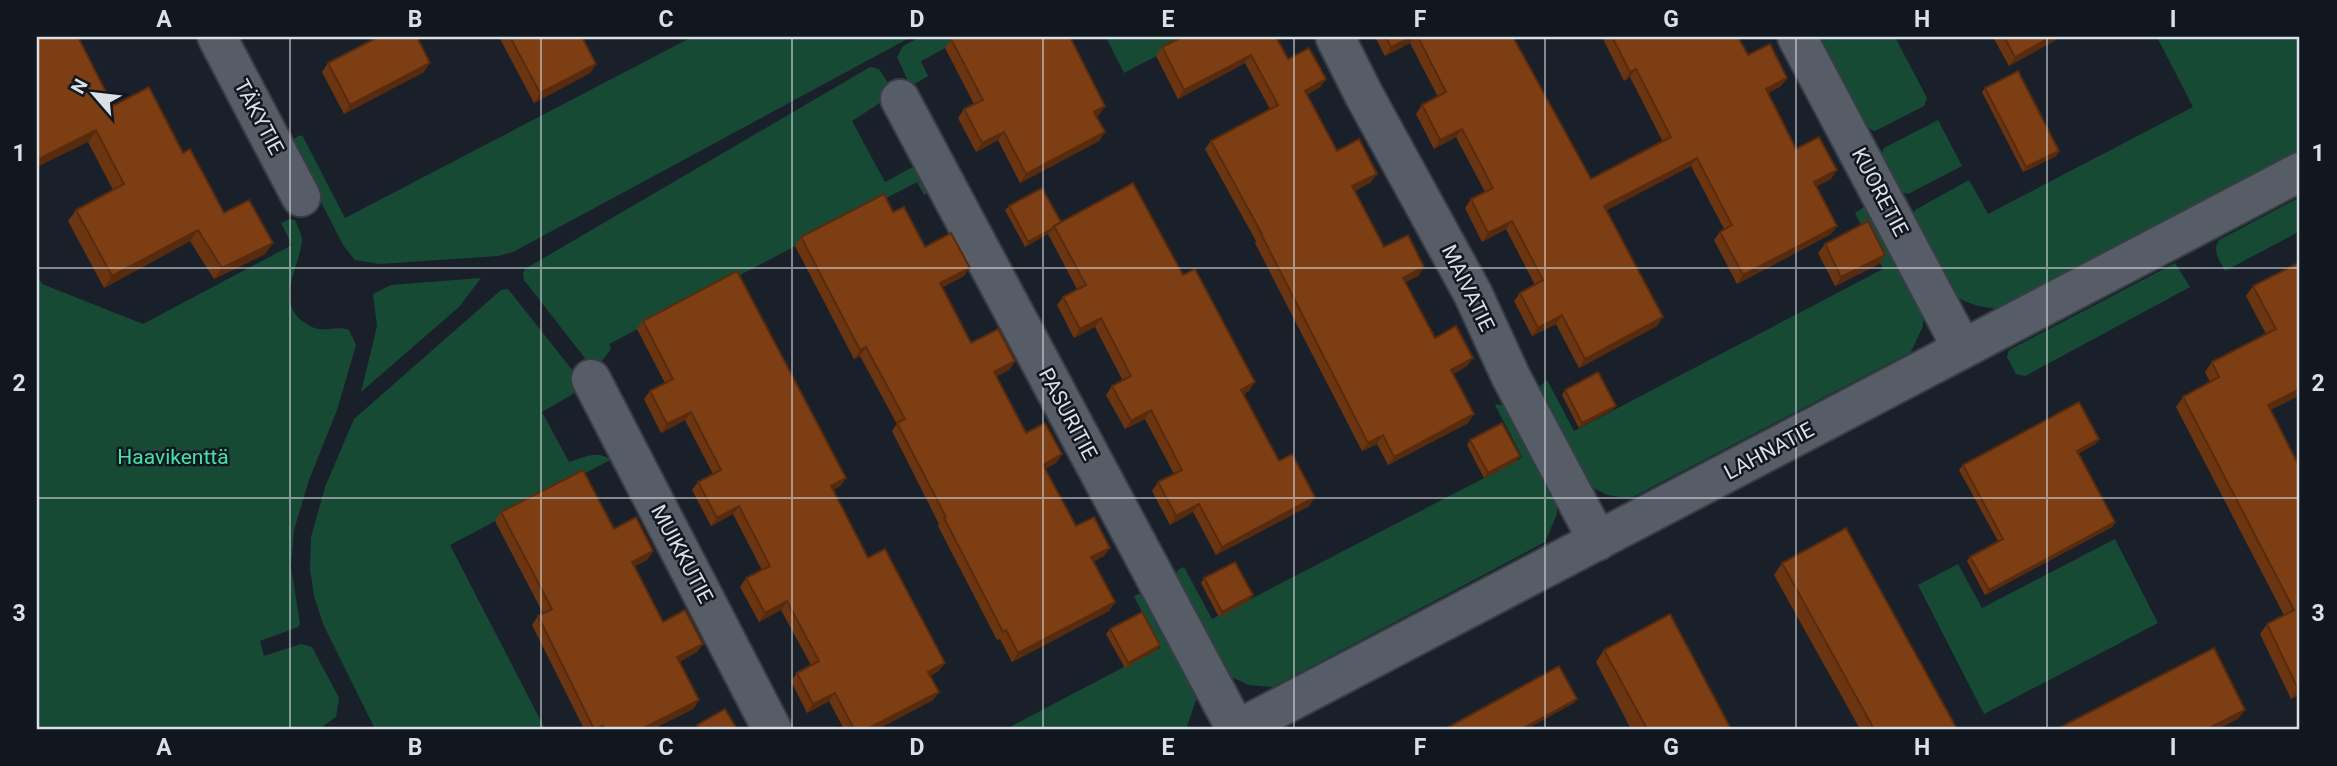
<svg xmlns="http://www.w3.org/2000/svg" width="2337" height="766" viewBox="0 0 2337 766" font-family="Roboto,sans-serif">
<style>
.green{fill:#174a35}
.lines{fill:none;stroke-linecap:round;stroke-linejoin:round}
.minor-casing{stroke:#383d44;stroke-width:42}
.minor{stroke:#565d67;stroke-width:38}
.wall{fill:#6c3511}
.shaded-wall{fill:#582b0e}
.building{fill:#7d3e14;stroke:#582b0e;stroke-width:2}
.grid{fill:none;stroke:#dbdfe6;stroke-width:2;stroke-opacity:0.55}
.labels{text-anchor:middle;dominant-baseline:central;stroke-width:5;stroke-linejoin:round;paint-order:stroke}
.street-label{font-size:21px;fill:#dbdfe6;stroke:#11171f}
.park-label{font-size:21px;fill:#43e3a7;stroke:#11171f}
.neatline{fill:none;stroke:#dbdfe6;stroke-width:2.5}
.grid-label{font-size:23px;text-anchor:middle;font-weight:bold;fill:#dbdfe6}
</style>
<rect width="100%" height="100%" fill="#1a2029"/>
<path class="green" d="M692 37H911L513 252 498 256 380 264 355 260 343 245 292 145 295 138 302 135 345 218Z
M920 37H966L921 61 928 76 913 85 908 81 897 57 903 46Z
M1106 37H1193L1124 73Z
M1818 37H1895L1927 98 1924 106 1877 130 1874 131 1866 126Z
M2157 37H2300V150L1996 309C1984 307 1970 305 1959 298 1940 285 1924 241 1913 220L1915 210 1969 180 1988 214 2193 107Z
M870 67 879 69 892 89V95L852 121 885 182 911 168H917L932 191 924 195 917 182 609 344 611 349 599 365 591 366 524 280 523 274 525 269Z
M1938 120 1962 166 1908 194 1898 191 1880 156 1884 148Z
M2300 197V231L2225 271C2219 259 2212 251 2219 240Z
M1864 207 1872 210 1923 313V326L1911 352 1633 497C1614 498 1601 495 1586 482L1538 393 1539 387 1547 380 1574 431 1883 269 1855 213Z
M290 219 295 220C297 226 302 234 302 240 299 272 270 306 312 327 324 333 337 325 349 330L356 345 337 410 309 480 294 530 291 567 300 624 298 627 260 641 264 656 301 644 312 647 339 698 336 717 319 729H37V274L42 284 143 324 292 245 281 223Z
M2175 263 2190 287 2025 376 2016 374 2007 357 2009 350Z
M481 278 459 307 361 392 377 326 373 294 391 285Z
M508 289 581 381 578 391 542 412 569 462C583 458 598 449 610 460L450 545 545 729H375L323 624 314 596 310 569 311 537 325 487 354 419 501 290Z
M1497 404 1507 407 1557 500V514L1545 542 1273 687 1249 685 1229 676 1175 575 1178 570 1184 567 1212 619 1517 461 1522 457 1495 405Z
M2115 539 2158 623 1984 714 1918 585 1958 564 1982 608Z
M1138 594 1146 596 1195 687 1196 700 1186 729H1006L1160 648 1134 596Z"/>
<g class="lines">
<defs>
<path id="minor" d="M217 37 301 197
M1335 37 1364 95 1473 294 1511 377 1598 541
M1797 37 1962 348
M900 99 1236 729
M591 379 772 729
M1238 729 2300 172"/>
</defs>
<use href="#minor" class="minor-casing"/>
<use href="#minor" class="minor"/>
</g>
<path class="wall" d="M499 37H582L596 64 590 73 534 103Z
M1182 37 1288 59 1326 79 1320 87 1307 95 1337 151 1371 182 1355 191 1384 247 1424 267 1418 276 1405 282 1435 338 1467 366 1453 374 1468 423 1388 465 1377 444 1362 451 1255 243 1256 241 1205 149 1211 141 1270 109 1245 63 1178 99 1156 56 1162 47Z
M1375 37H1513L1591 179 1663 142 1630 77 1624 81 1602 37H1738L1748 55 1787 78 1781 86 1768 93 1796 149 1831 179 1816 186 1837 226 1831 234 1737 284 1714 240 1720 232 1724 229 1691 166 1606 210 1657 326 1579 368 1556 324 1532 336 1514 301 1520 293 1535 285 1506 229 1482 242 1465 208 1471 199 1485 192 1456 137 1434 149 1416 114 1422 105 1438 97 1410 43 1385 56Z
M1993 37H2061L2009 66Z
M951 39 1105 106 1099 115 1096 116 1105 132 1099 141 1020 183 998 140 976 152 958 118 964 109 974 104 945 48Z
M328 63 424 72 344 114 322 72Z
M1985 88 2056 156 2023 172 1982 92Z
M113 106 183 153 224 213 273 243 265 254 214 279 190 241 104 288 68 221 76 210 113 190 88 142Z
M1009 206 1061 222 1183 275 1249 391 1244 394 1279 461 1309 506 1216 555 1193 512 1170 525 1152 491 1158 482 1174 474 1145 419 1125 429 1106 395 1112 386 1123 381 1095 327 1074 338 1057 305 1063 297 1077 289 1048 234 1025 247 1005 210Z
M893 212 925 247 964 276 942 287 971 343 1015 361 1009 370 997 376 1026 433 1062 454 1056 463 1045 469 1076 526 1104 556 1094 561 1115 602 1109 611 1012 662 1000 639 997 640 938 526 939 524 892 431 897 424 860 356 854 359 795 246 801 237Z
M1825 244 1885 255 1879 264 1835 286 1818 253Z
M2300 262V395L2270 410 2300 468V694L2291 699 2260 634 2267 624 2284 615 2176 407 2183 397 2210 382 2205 372 2212 362 2266 334 2246 296 2253 286Z
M643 321 846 478 840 486 833 490 868 558 939 671 930 676 933 700 878 729H844L829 701 807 713 791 681 797 673 811 665 781 610 759 622 740 587 746 578 762 570 733 514 711 526 692 490 698 482 713 474 685 420 661 433 644 399 650 391 665 383 637 329Z
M1565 390 1616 406 1612 410 1579 428 1562 395Z
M2099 439 2095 444 2078 454 2115 522 2112 527 1985 595 1967 561 1970 557 1998 541 1959 470 1963 465Z
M1470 440 1517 461 1484 478 1467 445Z
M501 512 614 529 653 551 647 560 635 566 663 622 703 644 697 652 679 662 699 700 693 709 653 729H584L532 625 538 616 543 613 495 521Z
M1782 563 1957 729H1860L1774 575Z
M1204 578 1250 600 1219 617 1201 583Z
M1110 629 1160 645 1157 650 1125 668 1106 634Z
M1604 650 1731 729H1631L1596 662Z"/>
<path class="shaded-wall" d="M1412 37H1415L1410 43 1385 56 1391 47Z
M2051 37H2061L2009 66 2015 57Z
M1251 55 1245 63 1178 99 1184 90Z
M430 63 424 72 344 114 350 105Z
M596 64 590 73 534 103 540 93Z
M1636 69 1630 77 1624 81 1630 72Z
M1787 78 1781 86 1760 98 1766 89Z
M1326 79 1320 87 1299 99 1305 91Z
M1105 106 1099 115 1088 120 1094 112Z
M1462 129 1456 137 1434 149 1440 140Z
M96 130 88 142 37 167V160Z
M1004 132 998 140 976 152 982 143Z
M1105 132 1099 141 1020 183 1026 174Z
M2059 151 2056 156 2023 172 2026 167Z
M1697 158 1691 166 1598 215 1604 206Z
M1837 170 1831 179 1808 191 1814 182Z
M1377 174 1371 182 1346 195 1352 186Z
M1512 221 1506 229 1482 242 1488 233Z
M1837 226 1831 234 1737 284 1743 275Z
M1052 229 1048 234 1025 247 1028 242Z
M198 230 190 241 104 288 112 276Z
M273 243 265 254 214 279 222 268Z
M1885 255 1879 264 1835 286 1841 277Z
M1424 267 1418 276 1397 287 1403 278Z
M970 268 964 276 934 292 940 283Z
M1562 315 1556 324 1532 336 1538 328Z
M1663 317 1657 326 1579 368 1585 359Z
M1101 318 1095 327 1074 338 1080 329Z
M866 347 860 356 854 359 860 350Z
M1473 358 1467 366 1445 379 1451 370Z
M1015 361 1009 370 988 381 994 372Z
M1255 382 1249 391 1235 398 1241 390Z
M2300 389V395L2261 415 2268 405Z
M1616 406 1612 410 1579 428 1582 423Z
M1151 410 1145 419 1125 429 1131 421Z
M691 412 685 420 661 433 667 424Z
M1474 414 1468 423 1388 465 1394 457Z
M1383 435 1377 444 1362 451 1368 443Z
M2099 439 2095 444 2074 456 2077 451Z
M1062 454 1056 463 1037 473 1043 465Z
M1520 456 1517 461 1484 478 1488 473Z
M846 478 840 486 825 494 831 486Z
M1315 497 1309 506 1216 555 1222 547Z
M1199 504 1193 512 1170 525 1176 516Z
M739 506 733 514 711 526 717 518Z
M2115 522 2112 527 1985 595 1989 590Z
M1110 548 1104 556 1085 566 1091 557Z
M653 551 647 560 626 570 632 562Z
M1253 595 1250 600 1219 617 1222 612Z
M787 601 781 610 759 622 765 613Z
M1115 602 1109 611 1012 662 1018 653Z
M703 644 697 652 671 666 677 657Z
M1160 645 1157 650 1125 668 1128 663Z
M945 663 939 671 922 680 928 672Z
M2300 688V694L2291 699 2298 689Z
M939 692 933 700 878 729H867Z
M835 693 829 701 807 713 813 704Z
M1577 699 1574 703 1527 729H1522Z
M699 700 693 709 653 729H642Z
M2245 710 2238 719 2219 729H2207Z"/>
<path class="building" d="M37 37H78L113 106 149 87 183 153 190 149 224 213 249 200 273 243 222 268 198 230 112 276 76 210 124 184 96 130 37 160Z
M378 37H417L430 63 350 105 328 63Z
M510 37H582L596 64 540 93Z
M956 37H1070L1105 106 1094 112 1105 132 1026 174 1004 132 982 143 964 109 983 100 951 39Z
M1182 37H1276L1288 59 1309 48 1326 79 1305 91 1337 151 1359 139 1377 174 1352 186 1384 247 1408 235 1424 267 1403 278 1435 338 1456 326 1473 358 1451 370 1474 414 1394 457 1383 435 1368 443 1261 234H1262L1211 141 1278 105 1251 55 1184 90 1162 47Z
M1386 37H1412L1391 47Z
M1418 37H1513L1591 179 1671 137 1636 69 1630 72 1612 37H1738L1748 55 1770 44 1787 78 1766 89 1796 149 1819 137 1837 170 1814 182 1837 226 1743 275 1720 232 1732 225 1697 158 1604 206 1663 317 1585 359 1562 315 1538 328 1520 293 1543 280 1512 221 1488 233 1471 199 1493 188 1462 129 1440 140 1422 105 1446 92Z
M2004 37H2051L2015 57Z
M2018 71 2059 151 2026 167 1985 88Z
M1133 183 1183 275 1195 269 1255 382 1241 390 1279 461 1292 454 1315 497 1222 547 1199 504 1176 516 1158 482 1182 470 1151 410 1131 421 1112 386 1131 376 1101 318 1080 329 1063 297 1086 285 1054 226Z
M1042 188 1061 222 1054 226 1052 229 1028 242 1009 206Z
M884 194 893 212 904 207 925 247 951 233 970 268 940 283 971 343 998 329 1015 361 994 372 1026 433 1045 423 1062 454 1043 465 1076 526 1094 517 1110 548 1091 557 1115 602 1018 653 1006 630 1003 632 944 518 946 517 897 423 905 419 866 347 860 350 801 237Z
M1868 221 1885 255 1841 277 1825 244Z
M2300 262V389L2268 405 2300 468V688L2298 689 2267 624 2294 610 2183 397 2219 377 2212 362 2276 329 2253 286Z
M737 271 846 478 831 486 868 558 885 549 945 663 928 672 939 692 867 729H854L835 693 813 704 797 673 819 661 787 601 765 613 746 578 770 566 739 506 717 518 698 482 721 470 691 412 667 424 650 391 673 379 643 321Z
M1598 372 1616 406 1582 423 1565 390Z
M2079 402 2099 439 2077 451 2115 522 1989 590 1970 557 2003 539 1963 465Z
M1502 423 1520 456 1488 473 1470 440Z
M583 470 614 529 636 517 653 551 632 562 663 622 685 610 703 644 677 657 699 700 642 729H605L603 726 594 729 538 616 552 609 501 512Z
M1846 528 1957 729H1874L1782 563Z
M1235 562 1253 595 1222 612 1204 578Z
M1142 612 1160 645 1128 663 1110 629Z
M1670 614 1731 729H1647L1604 650Z
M2214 648 2245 710 2207 729H2057Z
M1559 666 1577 699 1522 729H1445Z
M725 709 737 729H700L697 725Z"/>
<path class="grid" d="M290 37V729M541 37V729M792 37V729M1043 37V729M1294 37V729M1545 37V729M1796 37V729M2047 37V729M37 268H2300M37 498H2300"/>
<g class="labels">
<g class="street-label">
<text transform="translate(259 117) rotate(62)">TÄKYTIE</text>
<text transform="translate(1880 192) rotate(62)">KUORETIE</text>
<text transform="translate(1468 288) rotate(64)">MAIVATIE</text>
<text transform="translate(1068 414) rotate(62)">PASURITIE</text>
<text transform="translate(1769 451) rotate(-28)">LAHNATIE</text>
<text transform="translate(682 554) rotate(62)">MUIKKUTIE</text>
</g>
<g class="park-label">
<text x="173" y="457">Haavikenttä</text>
</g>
</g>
<rect width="2337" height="766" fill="none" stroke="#11171f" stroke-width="77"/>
<g transform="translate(94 94) rotate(298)" stroke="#11171f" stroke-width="5" paint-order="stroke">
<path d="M0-5L12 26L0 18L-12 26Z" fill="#dbdfe6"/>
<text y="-10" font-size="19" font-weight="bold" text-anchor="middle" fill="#dbdfe6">N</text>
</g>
<rect x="38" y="38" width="2260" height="690" class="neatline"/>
<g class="grid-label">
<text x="164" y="27">A</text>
<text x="415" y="27">B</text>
<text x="666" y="27">C</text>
<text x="917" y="27">D</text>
<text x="1168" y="27">E</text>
<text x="1420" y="27">F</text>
<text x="1671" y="27">G</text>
<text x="1922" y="27">H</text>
<text x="2173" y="27">I</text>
<text x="19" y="161">1</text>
<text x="2318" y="161">1</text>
<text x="19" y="391">2</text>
<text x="2318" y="391">2</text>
<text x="19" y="621">3</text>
<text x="2318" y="621">3</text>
<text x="164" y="755">A</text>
<text x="415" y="755">B</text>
<text x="666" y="755">C</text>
<text x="917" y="755">D</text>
<text x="1168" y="755">E</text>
<text x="1420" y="755">F</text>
<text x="1671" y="755">G</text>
<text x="1922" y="755">H</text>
<text x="2173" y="755">I</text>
</g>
</svg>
